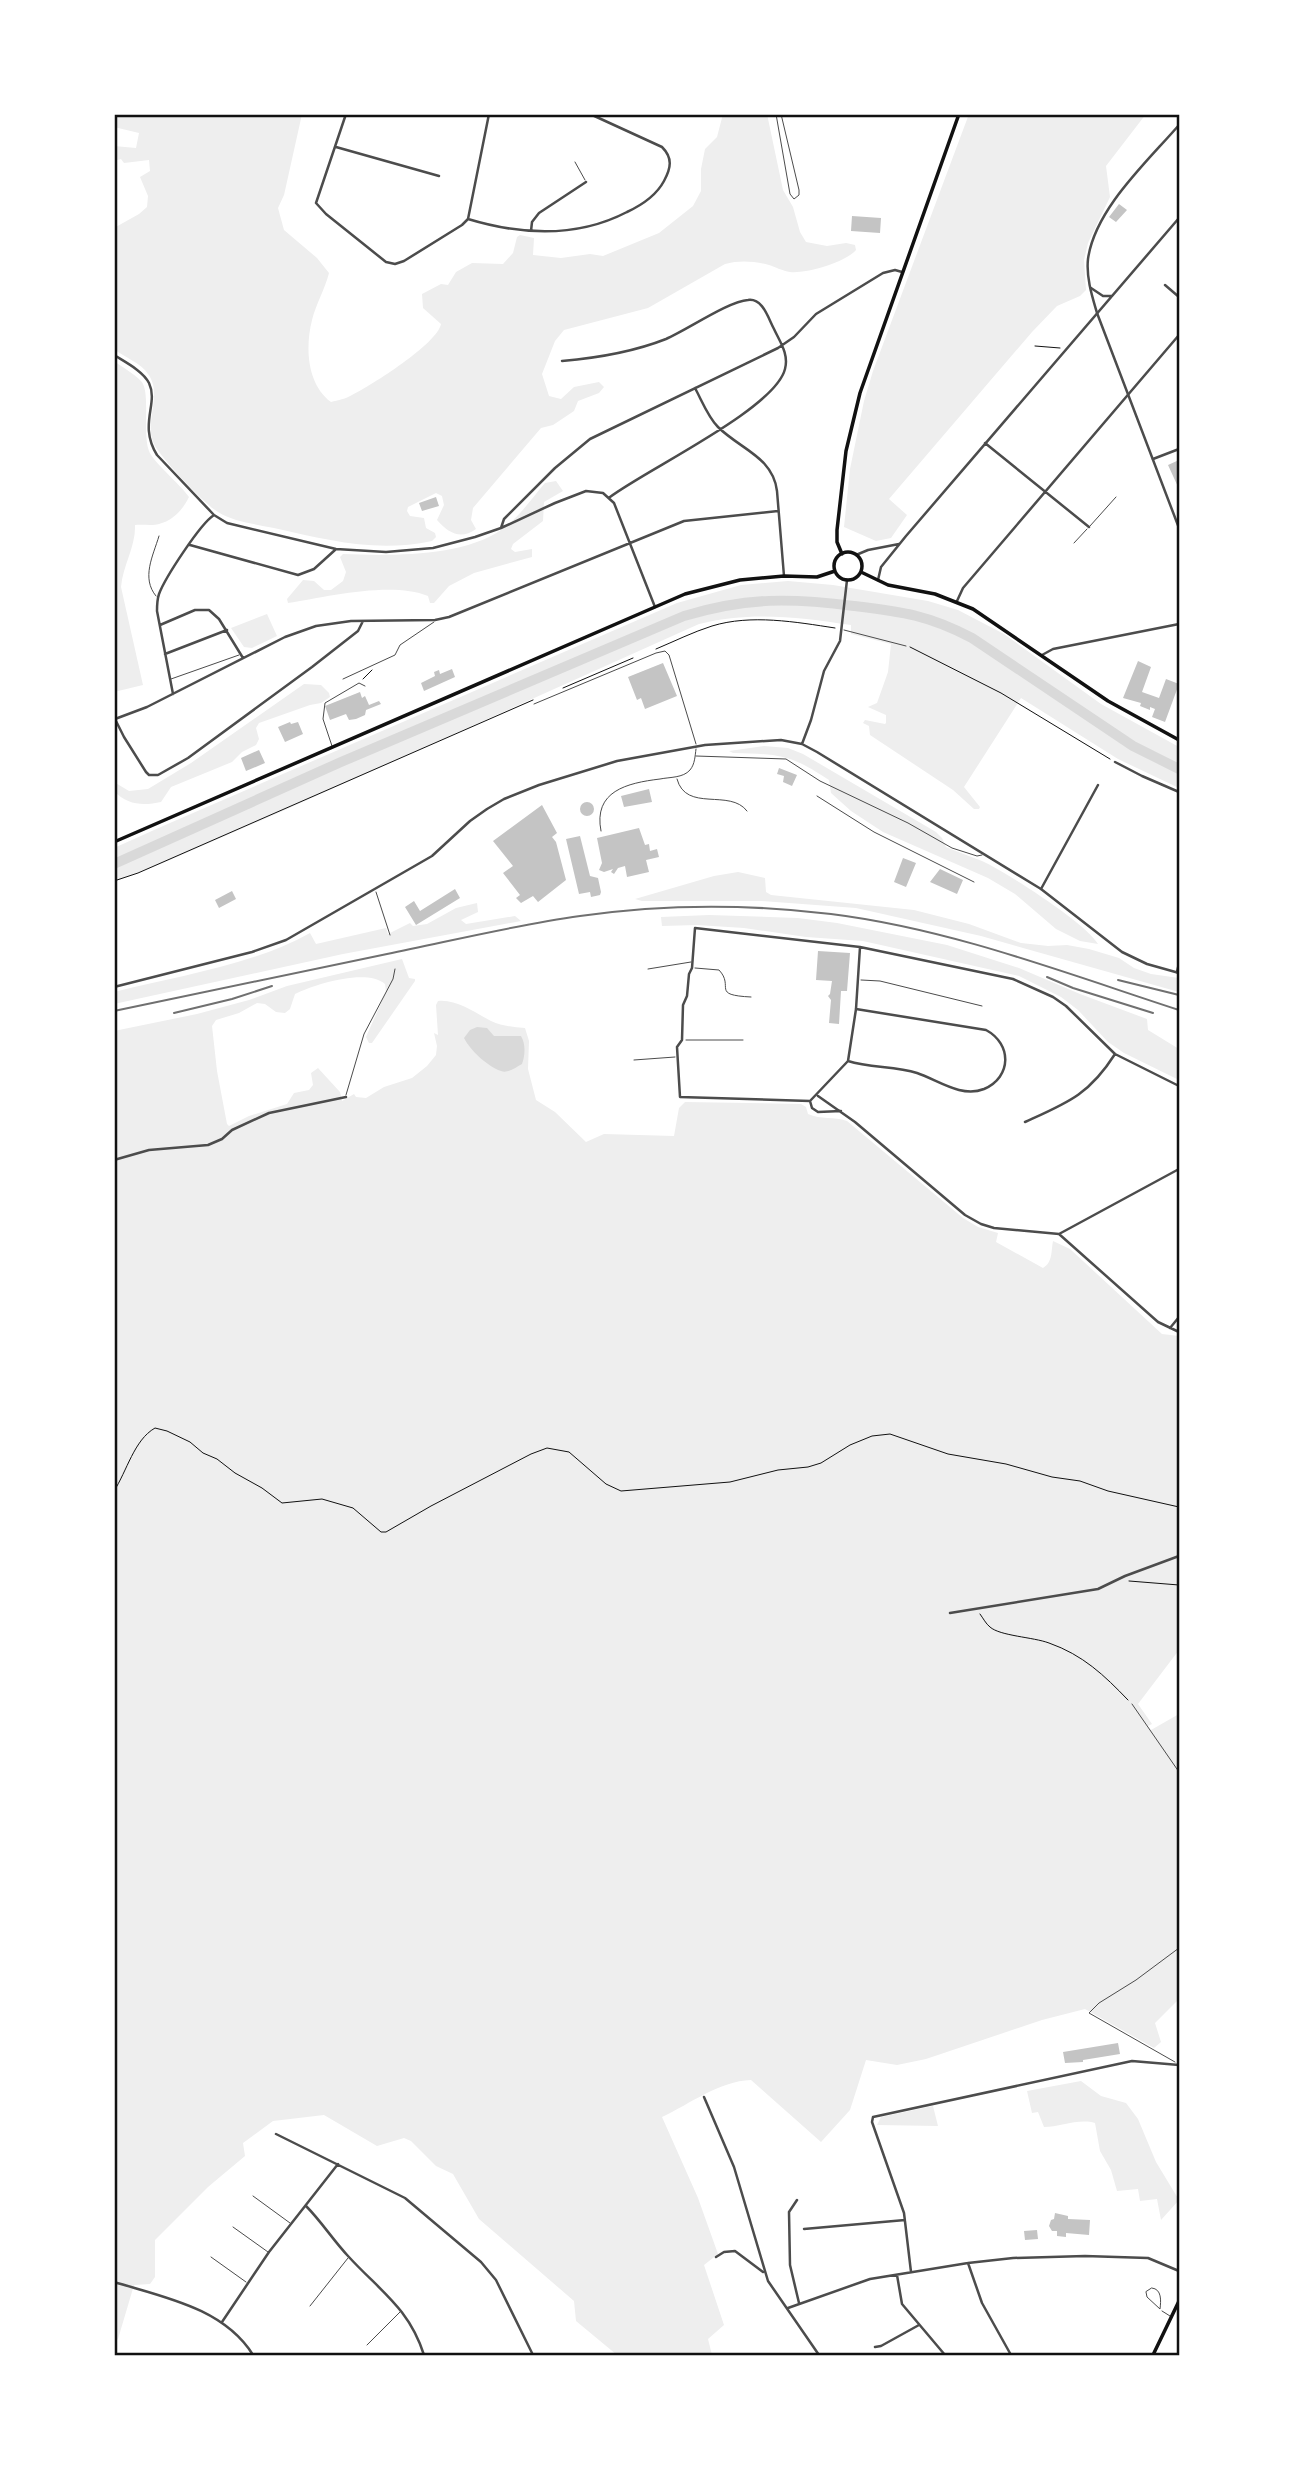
<svg xmlns="http://www.w3.org/2000/svg" width="1293" height="2469" viewBox="0 0 1293 2469" font-family="Mulish,sans-serif">
<style>
.green{fill:#eee}
.water{fill:#d9d9d9}
.lines{fill:none;stroke-linecap:round;stroke-linejoin:round}
.river{stroke:#d9d9d9;stroke-width:10}
.building{fill:#c4c4c4}
.path{stroke:#111;stroke-width:1}
.service{stroke:#4c4c4c;stroke-width:1}
.minor{stroke:#4c4c4c;stroke-width:2.5}
.tertiary{stroke:#4c4c4c;stroke-width:2.5}
.secondary{stroke:#111;stroke-width:3.5}
.rail{stroke:#707070;stroke-width:2}
.neatline{fill:none;stroke:#111;stroke-width:2.5}
</style>
<rect width="100%" height="100%" fill="#fff"/>
<path class="green" d="M114 114H302L284 195 278 208 284 230 317 258 329 273C325 289 316 304 312 320 305 348 307 384 331 402 338 400 346 399 352 395 372 385 437 344 441 324L423 308 422 294 441 284 448 285 456 272 472 263 503 264 513 253 517 237 520 235 534 238 533 255 561 258 590 254 603 256 659 233 693 206 701 191V169L705 149 717 137 723 114H767L783 190 793 207 800 232 806 242 827 246 846 243 855 245 856 250C846 262 806 274 790 272 783 271 775 267 769 265 754 261 739 260 725 264L648 308 564 330 555 341 542 374 549 396 561 399 574 387 599 382 604 387 599 393 578 401 574 411 553 425 541 428 473 508 471 520 476 529C461 540 448 533 437 520L444 505 442 496 436 493 408 507 407 511 410 516 424 518 426 528 435 533 436 537 432 541C376 553 328 540 274 528 255 524 234 522 218 512 203 503 164 461 155 446 142 423 164 395 148 374 141 363 124 357 114 349V228L139 214 147 207 148 196 140 177 150 171 149 160 124 163 121 159 114 161V146L136 148 139 133 114 127Z
M969 114H1146L1106 166 1110 197 1088 243 1084 260 1086 290 1080 296 1057 306 1032 332 889 499 907 515 891 538 876 541 844 527 850 469 864 401 873 371Z
M114 361C122 367 133 373 141 381 151 391 142 432 149 451 153 462 180 484 189 497 183 509 174 520 159 524 152 526 143 524 135 525 136 546 123 565 121 587L143 685 114 692Z
M556 481 563 491 544 502 543 521 513 544 511 549 515 552 532 549V557L474 573 449 586 434 603H430L428 596C391 581 327 597 288 603L287 599 303 580 314 581 324 590H331L343 581 346 572 340 557 343 554C389 556 462 557 501 530 518 519 532 498 545 483Z
M788 581 833 585 928 601 958 610 1004 634 1101 704 1179 747V788L1118 759 1021 698 964 787 980 807 979 809H974L953 790 870 735 869 726 863 723 865 720 885 724 886 723V715L868 707 877 703 888 672 891 644 851 634V625C799 617 750 611 699 624L285 810 163 863 114 882V848L163 826 677 603 741 585Z
M267 614 277 636 252 648 244 647 231 628Z
M304 684 321 685 329 693 330 697 321 703 310 705 259 723 256 728 259 739 256 745 242 752 232 762 171 787 161 802C143 806 127 805 114 791V782L129 791 148 789 191 763Z
M764 746 788 748 803 754 936 832 942 838 946 847C957 852 970 856 982 861 1006 872 1086 923 1098 944L1080 941 1056 929 1015 894 988 878 883 832 851 811 831 793 829 780C790 754 779 754 733 753L729 751Z
M738 872 765 878 766 892 771 895 914 910 969 924 1021 943 1048 946 1067 945 1089 949 1119 958 1134 968 1151 974 1179 978V992L981 936 856 908 762 901H642L635 899 714 876Z
M477 903 478 912 461 920 466 924 515 916 521 921 343 954 114 1004V992C178 976 253 965 310 933L316 944 386 928 388 934 410 923 413 926 427 924 456 908Z
M709 915 798 918 837 923 947 945 1019 968 1080 994 1147 1019 1148 1030 1179 1049V1080L1124 1053 1108 1042 1078 1010 1061 997 1019 976 863 941 806 937 744 928 697 925 662 926 661 917Z
M402 959 409 978 415 979V981L372 1043H369L366 1037 386 992 385 984C367 968 315 984 295 994L290 1009 285 1013 276 1012 265 1004 257 1003 239 1013 216 1020 212 1026 217 1071 227 1124 229 1126 249 1116 287 1104 294 1093 309 1090 313 1085 311 1073 318 1068 340 1092 342 1101 354 1094 356 1097 366 1098 384 1087 412 1078 427 1066 436 1055 437 1046 434 1033 438 1035 436 1005 438 1001C457 999 475 1013 491 1021 502 1026 513 1027 525 1028L529 1041 528 1069 536 1100 555 1112 586 1142 604 1134 674 1136 679 1108 685 1102 801 1104 806 1107 808 1114C821 1120 834 1116 847 1121L963 1218 978 1227 998 1233 996 1242 1043 1268C1053 1262 1051 1251 1053 1241L1070 1249 1162 1334 1179 1336V1650L1138 1704 1152 1724 1148 1726 1151 1730 1179 1714V1999L1155 2023 1161 2042 1154 2048 1085 2009 1042 2020 926 2059 897 2065 866 2060 850 2110 821 2142 751 2080C719 2081 690 2104 662 2117L698 2198 718 2254 704 2265 724 2325 708 2339 712 2355H617L576 2321 574 2301 479 2219 453 2174 436 2166 411 2141 404 2138 377 2146 324 2115 273 2121 243 2143 245 2156 208 2187 155 2240V2277L150 2284 134 2285 118 2339 114 2342V1031L197 1014 249 1000 287 986Z
M1081 2081 1101 2096 1126 2103 1138 2119 1156 2162 1179 2200 1161 2220 1157 2199 1140 2201 1138 2189 1117 2191 1111 2170 1100 2151 1095 2123C1079 2118 1060 2127 1044 2127L1038 2112 1032 2113 1027 2091Z
M933 2106 938 2126 877 2125 881 2117Z"/>
<path class="water" d="M477 1027 487 1028 494 1036H521C526 1044 525 1056 522 1064 516 1067 508 1074 501 1071 487 1066 470 1050 464 1038L470 1030Z"/>
<g class="lines">
<path class="river" d="M114 864 341 762 684 616C747 597 791 598 854 606 903 612 928 615 972 638L1133 746 1179 769"/>
</g>
<path class="building" d="M1119 204 1127 210 1116 222 1109 217Z
M852 216 881 218 880 233 851 231Z
M1179 460V489L1168 465Z
M436 497 439 506 422 511 419 503Z
M1138 661 1151 667 1142 692 1159 698 1166 679 1179 684 1165 722 1152 717 1155 709 1150 707V710L1140 706 1141 703 1123 698Z
M663 663 677 696 645 709 641 698 637 700 628 677Z
M452 669 455 677 424 691 421 683 435 676 434 672 439 670 440 674Z
M360 692 362 698 365 696 369 705 379 701 381 704 366 710 365 715 356 719 349 720 346 714 330 720 325 706Z
M290 722 291 724 298 722 303 734 285 742 278 727Z
M259 750 265 763 246 771 241 758Z
M779 768 797 775 792 786 783 782 784 776 777 774Z
M649 789 652 802 624 807 621 796Z
M580 809a7 7 0 1 1 14 0a7 7 0 1 1-14 0Z
M542 805 557 833 552 837 556 842 566 880 538 902 533 896 521 903 516 898 520 895 503 873 513 866 493 841Z
M639 828 645 845 649 844 650 851 657 849 659 857 646 860 649 872 627 877 625 866 618 868 614 874 611 872 613 869 604 872 599 870 602 863 597 838Z
M580 836 590 876 598 878 601 892 600 895 591 897 590 892 579 894 566 839Z
M903 858 916 863 906 887 894 882Z
M940 869 963 880 957 894 930 882Z
M455 889 460 898 416 925 405 907 414 901 420 911Z
M232 891 236 899 219 908 215 900Z
M818 951 850 953 847 991H841L839 1024 829 1023 831 1000 828 996 830 994 832 981 816 980Z
M1118 2043 1120 2054 1083 2060V2062L1065 2063 1063 2052Z
M1055 2213 1068 2216V2219L1090 2220 1089 2235 1066 2233V2237L1057 2236V2231H1052L1049 2226 1051 2220 1054 2219Z
M1037 2230 1038 2239 1025 2240 1024 2231Z"/>
<g class="lines">
<path class="path" d="M1035 346 1060 348
M910 647 1001 693 1110 759
M656 649C675 641 693 632 712 626 751 614 796 622 835 628
M363 679 372 670
M563 688 633 658
M114 881 138 873 533 700
M114 1491C127 1471 134 1440 155 1428L167 1431 190 1442 203 1453 217 1459 235 1473 262 1488 282 1503 322 1499 353 1508 381 1532H386L431 1506 531 1454 547 1448 569 1452 606 1484 621 1491 730 1482 778 1470 808 1467 821 1463 850 1445 872 1436 890 1434 948 1454 1006 1464 1052 1477 1080 1481 1108 1491 1179 1507
M1129 1581 1179 1585
M980 1614C983 1618 986 1624 990 1627 1000 1636 1033 1637 1049 1643 1083 1655 1104 1675 1128 1700"/>
<path class="service" d="M776 114 790 194 794 199 799 195V190L781 114
M575 162 585 180
M1090 526 1116 497
M1074 543 1087 529
M156 596C141 578 153 556 159 536
M844 630 906 646
M171 679 239 655
M343 679 395 655 400 645 434 622
M534 704 656 653 665 651 669 655 696 744
M332 746 323 719 325 703 359 683 365 686
M696 756 786 759 820 781 908 823 952 848 977 856 982 855
M677 779C686 813 730 788 747 811
M817 796 874 832 974 882
M601 831C593 791 627 783 660 779 670 777 683 778 690 770 695 764 695 756 696 749
M376 892 390 935
M695 968 719 970C735 987 710 995 751 997
M648 969 691 962
M861 980 880 981 982 1006
M686 1040H743
M634 1060 675 1057
M346 1095 364 1034 393 979 395 969
M1132 1704 1179 1772
M1175 2062 1089 2013 1099 2003 1136 1980 1179 1948
M253 2196 290 2223
M233 2227 268 2252
M211 2257 246 2282
M1152 2288C1162 2289 1161 2301 1160 2309L1147 2297 1146 2292Z
M310 2306 348 2258
M1162 2311 1170 2316
M367 2345 400 2312"/>
<path class="minor" d="M346 114 316 203 326 214 386 262 395 264 404 261 462 225 468 219 489 114
M336 147 439 176
M468 219C521 235 577 238 627 212 642 205 656 196 664 181 671 168 673 158 662 147L590 114
M531 231 532 222 539 213 586 182
M1165 285 1179 297
M1091 288 1103 296H1112
M114 355C125 362 143 371 149 383 159 404 138 424 157 455L214 515 227 523 336 549 386 552 433 548 475 537 501 528 555 503 586 491 603 493 614 503 655 607
M562 361C597 358 633 352 666 339 687 330 729 301 748 300 763 298 768 318 774 329 780 342 789 354 785 369 775 409 647 469 610 497
M695 388C702 401 708 417 718 427 740 449 773 457 777 491L784 576
M985 443 1089 527
M1153 459 1179 449
M501 528 504 519 555 468 590 439 778 348 794 337 816 314 883 273 895 270 902 272
M190 545 298 575 314 569 335 550
M856 555 868 550 899 544
M878 580 881 567 906 536 1179 218
M957 601 963 588 1179 335
M160 625 195 610H209L219 619 243 658
M165 654 227 630
M1042 655 1053 649 1179 624
M173 694 157 611C157 605 157 600 159 594 165 578 200 524 214 515
M114 717 124 737 146 772 149 775H158L188 758 312 667 358 631 363 621
M115 719 147 707 285 637 316 626 351 621 435 620 449 617 684 521 778 511
M1115 762 1142 776 1179 792
M1041 889 1098 785
M860 947 856 1009 848 1061 810 1101 680 1097 677 1047 682 1040 683 1005 687 996 689 974 692 968 695 928 860 947 1013 979 1053 997 1066 1006 1115 1054 1179 1086
M1177 972 1179 963
M848 1061C870 1068 895 1066 917 1073 938 1080 961 1098 984 1089 1012 1077 1012 1044 986 1030L856 1009
M818 1096 855 1122 965 1215 981 1224 994 1228 1059 1234 1179 1169
M810 1101 812 1108 818 1112 841 1111
M1025 1122C1067 1103 1089 1095 1115 1054
M114 1160 149 1150 208 1145 222 1139 232 1130 269 1113 346 1097
M1059 1234 1158 1322 1179 1332
M1170 1328 1179 1317
M950 1613 1098 1589 1125 1576 1179 1556
M704 2097 734 2167 768 2281 819 2355
M276 2134 405 2198 481 2262 496 2280 533 2355
M797 2200 789 2212 790 2265 799 2303
M306 2206C321 2221 333 2240 348 2256 380 2291 409 2308 424 2355
M804 2229 905 2220
M716 2257 724 2252 735 2251 763 2272
M968 2263 982 2303 1011 2355
M911 2272 904 2213 872 2122 873 2117 1132 2061 1179 2065
M897 2275 902 2304 945 2355
M788 2308 870 2279 968 2263 1013 2258 1085 2256 1148 2258 1179 2271
M222 2322 269 2252 338 2164
M875 2347 881 2346 919 2325"/>
<path class="tertiary" d="M1179 125C1147 162 1095 209 1088 259 1086 277 1092 296 1097 313L1179 528
M802 744 811 720 824 671 840 641 847 580
M114 987 252 952 286 940 432 856 470 821 487 809 504 799 539 785 617 761 705 745 781 740 802 744 817 752 1041 889 1122 952 1147 964 1179 973
M114 2282C163 2297 224 2308 253 2355"/>
<path class="secondary" d="M834 566a14 14 0 1 1 28 0a14 14 0 1 1-28 0Z
M842 554 837 542V530L846 451 860 393 959 114
M861 572 888 585 935 594 973 609 1108 701 1179 740
M114 842 685 594 740 580 784 576 817 577 835 571
M1153 2355 1179 2301"/>
<path class="rail" d="M1047 977 1073 988 1153 1013
M1118 980 1179 995
M114 1011C205 992 296 973 387 954 451 941 515 925 580 916 663 904 748 904 831 914 951 929 1065 973 1179 1010
M174 1013 232 999 272 986"/>
</g>
<rect width="1293" height="2469" fill="none" stroke="#ffffff" stroke-width="231"/>
<rect x="116" y="116" width="1062" height="2238" class="neatline"/>
</svg>
